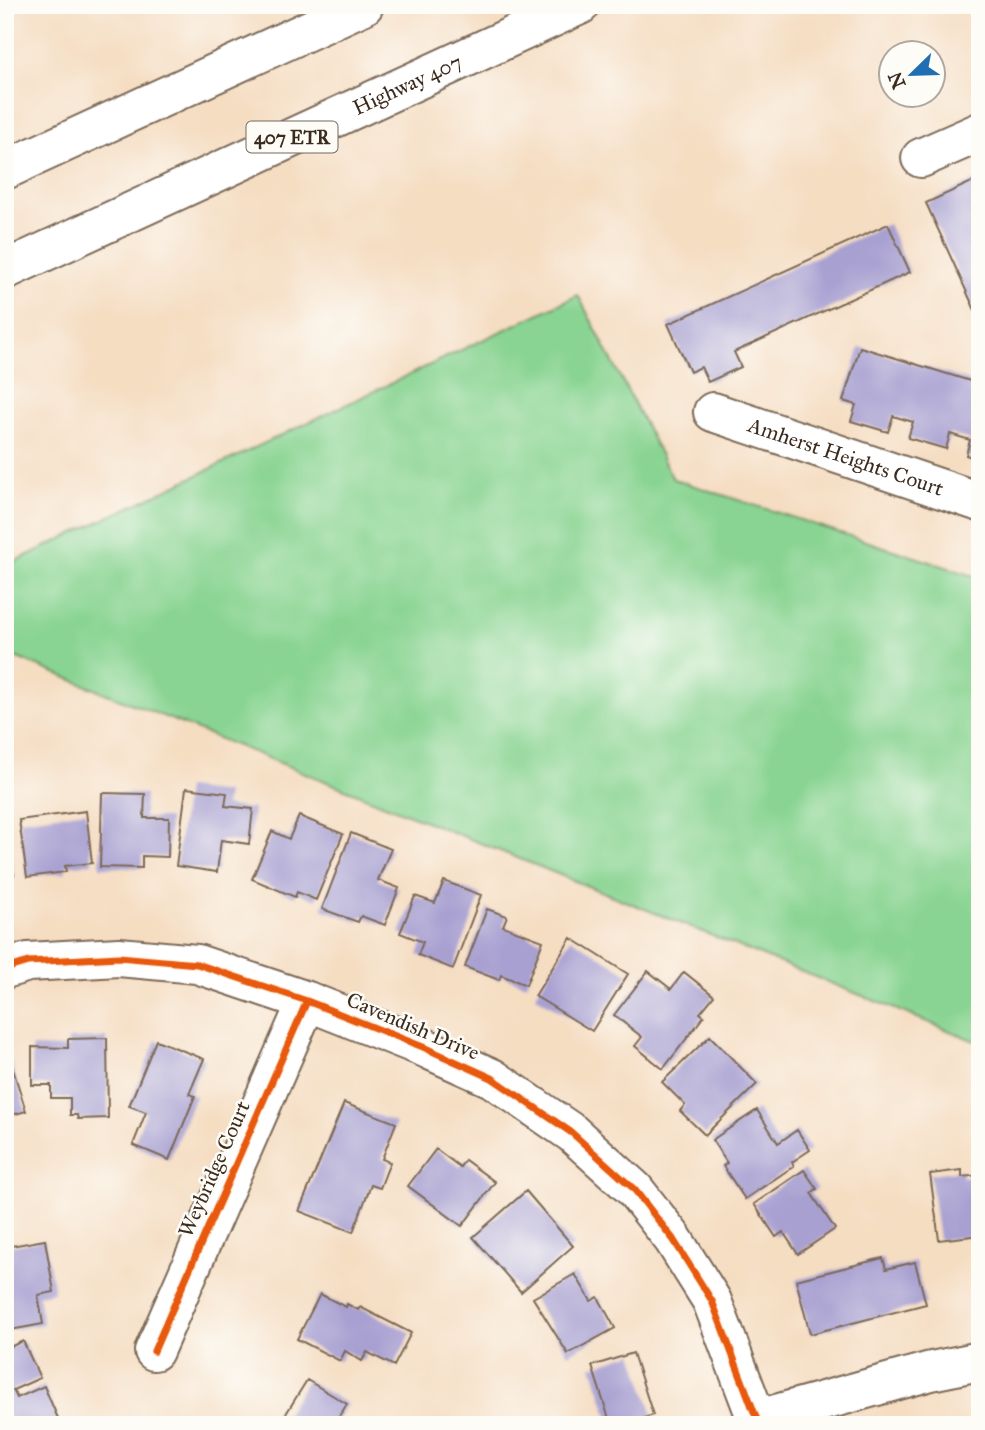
<svg xmlns="http://www.w3.org/2000/svg" width="985" height="1430" viewBox="0 0 985 1430" font-family="'IM FELL Great Primer',serif">
<style>
.green{fill:#89d492;stroke:#627f58;stroke-width:2}
.building{fill:#a8a0d1}
.lines{fill:none;stroke-linecap:round;stroke-linejoin:round}
.minor-casing{stroke:#7c6957;stroke-width:42}
.highway-casing{stroke:#7c6957;stroke-width:42}
.minor{stroke:#fff;stroke-width:38}
.highway{stroke:#fff;stroke-width:38}
.cycleway-casing{stroke:#fdfcf7;stroke-width:11}
.cycleway{stroke:#e8590c;stroke-width:7}
.labels{text-anchor:middle;dominant-baseline:central;stroke-width:5;stroke-linejoin:round;paint-order:stroke}
.shield{fill:#fdfcf7;stroke:#75695f;stroke-width:2}
.shield-label{font-size:19px;font-weight:bold;fill:#3b2a1e}
.street-label{font-size:21px;fill:#3b2a1e;stroke:#fdfcf7}
</style>
<rect width="100%" height="100%" fill="#fdfcf7"/>
<filter id="ink" filterUnits="userSpaceOnUse"><feTurbulence type="fractalNoise" baseFrequency=".0143" numOctaves="2"/><feDisplacementMap in="SourceGraphic" scale="14" xChannelSelector="R" yChannelSelector="G"/><feConvolveMatrix kernelMatrix="1 2 1 2 8 2 1 2 1" color-interpolation-filters="sRGB"/></filter>
<filter id="wash" filterUnits="userSpaceOnUse"><feTurbulence type="fractalNoise" baseFrequency=".00686" numOctaves="4" result="noise"/><feDisplacementMap in="SourceGraphic" scale="28" xChannelSelector="R" yChannelSelector="G"/><feGaussianBlur stdDeviation="1.57" result="paint"/><feColorMatrix in="noise" values="0 0 0 0 0 0 0 0 0 0 0 0 0 0 0 0 0 1.4 0 .05"/><feComposite in="paint" operator="in"/></filter>
<g filter="url(#wash)">
<rect width="100%" height="100%" fill="#f5ddc2"/>
<path class="green" d="M578 295 673 479 980 578V1043L5 653V566Z"/>
<g id="blocks">
<path class="building" d="M976 180 980 187V321L926 203Z
M888 224 910 272 734 352 741 367 708 382 701 367 690 372 668 324Z
M860 347 980 384V460L966 455 970 440 950 434 946 449 908 438 913 422 893 416 888 432 851 421 856 405 843 401Z
M186 788 227 793 225 806 253 809 249 844 221 840 217 872 176 866Z
M102 793 145 794 144 818H169L168 857 142 856V868L100 867Z
M86 811 92 863 65 866 66 872 27 877 19 820Z
M299 816 343 834 316 900 297 892 295 897 252 879 272 831 289 839Z
M351 833 391 849 378 880 399 888 385 925 361 916 358 922 322 909Z
M5 838 14 875 5 877Z
M444 881 481 895 453 969 418 955 423 942 400 933 415 896 435 903Z
M487 909 507 916 503 926 543 941 526 985 501 975 499 980 465 967Z
M571 938 628 974 592 1031 535 996Z
M648 971 671 989 684 972 714 996 700 1013 704 1016 663 1069 635 1046 642 1037 614 1015Z
M710 1036 757 1084 705 1135 680 1111 685 1105 662 1082Z
M107 1038 108 1118 78 1119 77 1115H70V1098H51V1085H32V1047L68 1048V1039Z
M156 1040 204 1059 189 1094 195 1096 169 1160 133 1145 146 1112 129 1106Z
M8 1053 26 1111 5 1117V1054Z
M344 1103 396 1123 382 1159 390 1162 380 1188 371 1185 353 1232 299 1211Z
M757 1110 778 1143 797 1130 810 1150 792 1162 794 1166 745 1199 723 1166 727 1163 712 1140Z
M436 1149 460 1167 465 1160 495 1182 462 1226 408 1186Z
M804 1170 817 1189 811 1193 835 1229 798 1254 783 1232 776 1237 754 1204Z
M962 1170V1177L980 1175V1235L939 1240 930 1174Z
M526 1191 573 1246 521 1292 473 1237Z
M45 1240 54 1292 38 1295 43 1324 5 1331V1247Z
M883 1258 886 1269 915 1262 926 1304 810 1334 796 1280Z
M575 1274 591 1301 598 1297 615 1328 568 1354 533 1298Z
M320 1294 346 1307 347 1304 358 1310 360 1307 411 1333 394 1366 367 1352 362 1361 345 1351 340 1361 297 1339Z
M23 1341 40 1378 13 1390 17 1398 44 1386 60 1423 57 1425H5V1349Z
M633 1353 653 1415 624 1425H611L592 1366Z
M307 1380 347 1404 334 1425H279Z"/>
</g>
</g>
<g filter="url(#ink)">
<use href="#blocks" fill-opacity="0" stroke="#7c6957" stroke-width="2"/>
<g class="lines">
<defs>
<g id="minor">
<path d="M921 158 980 132"/>
<path id="s1" d="M713 412 980 502"/>
<path d="M5 969 28 962 119 957 197 964 307 1001 423 1047 492 1078 572 1133 634 1189 673 1239 712 1301 759 1425"/>
<path d="M154 1351 307 1001"/>
<path d="M758 1419 931 1371 980 1361"/>
</g>
<g id="highway">
<path d="M5 170 364 5"/>
<path id="s2" d="M5 270 580 5"/>
</g>
</defs>
<use href="#minor" class="minor-casing"/>
<use href="#highway" class="highway-casing"/>
<use href="#minor" class="minor"/>
<use href="#highway" class="highway"/>
<defs>
<path id="cycleway" d="M5 969 28 962 119 957 197 964 307 1001 423 1047 492 1078 572 1133 634 1189 673 1239 712 1301 759 1425
M154 1351 307 1001"/>
</defs>
<use href="#cycleway" class="cycleway-casing"/>
<use href="#cycleway" class="cycleway"/>
</g>
</g>
<g class="labels">
<rect class="shield" x="246.5" y="121.5" width="91" height="31" rx="5"/>
<g class="shield-label">
<text x="292" y="137">407 ETR</text>
</g>
<g class="street-label">
<text stroke="none"><textPath href="#s2" startOffset="443">Highway 407</textPath></text>
<text stroke="none"><textPath href="#s1" startOffset="140">Amherst Heights Court</textPath></text>
<text transform="translate(413 1026) rotate(23)">Cavendish Drive</text>
<text transform="translate(214 1169) rotate(-66)">Weybridge Court</text>
</g>
</g>
<rect width="985" height="1430" fill="none" stroke="#fdfcf7" stroke-width="28"/>
<g transform="translate(912 74) rotate(247)"><circle r="33" fill="#fdfcf7" stroke="#afa8a0" stroke-width="2"/>
<path d="M0-5L12 26L0 18L-12 26Z" fill="#1f6fb2"/>
<text y="-10" font-size="19" font-weight="bold" text-anchor="middle" fill="#3b2a1e">N</text>
</g>
</svg>
